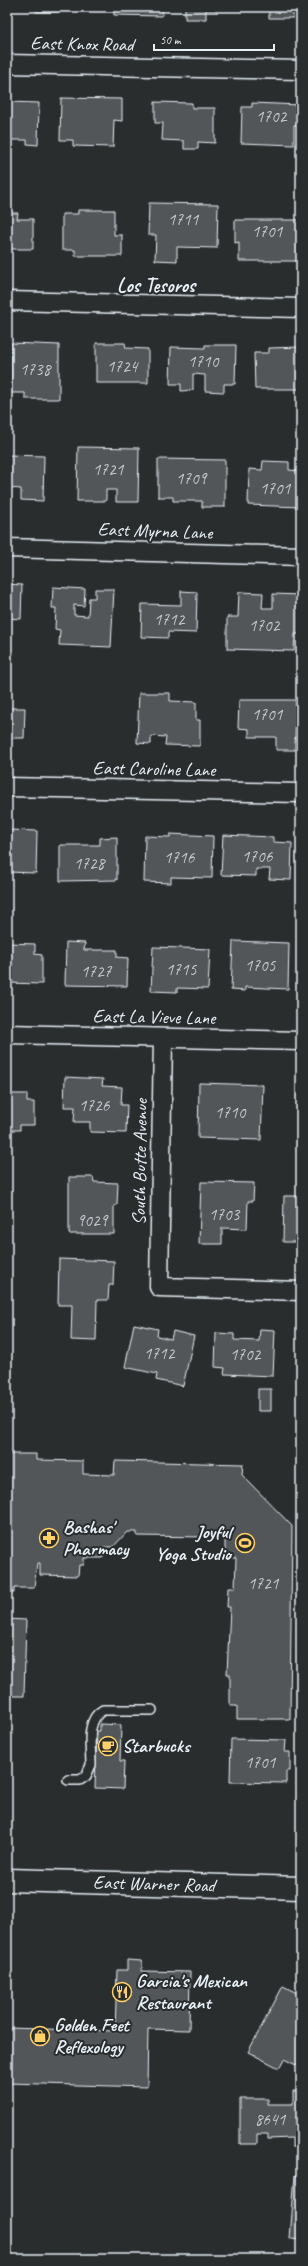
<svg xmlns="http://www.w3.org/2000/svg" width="308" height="2266" viewBox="0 0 308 2266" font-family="Caveat,sans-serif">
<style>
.building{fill:#535759;stroke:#e8f1f8}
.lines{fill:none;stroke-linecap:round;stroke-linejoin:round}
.service-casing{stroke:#e8f1f8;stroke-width:12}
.minor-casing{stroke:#e8f1f8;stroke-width:21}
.secondary-casing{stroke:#e8f1f8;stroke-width:25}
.service{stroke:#2a2d2e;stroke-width:9}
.minor{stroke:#2a2d2e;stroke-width:18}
.secondary{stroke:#2a2d2e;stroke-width:22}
.labels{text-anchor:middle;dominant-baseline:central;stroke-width:4;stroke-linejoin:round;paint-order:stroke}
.number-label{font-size:17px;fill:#c3cad0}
.street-label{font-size:19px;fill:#e8f1f8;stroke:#2a2d2e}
.poi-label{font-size:19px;font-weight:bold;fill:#e8f1f8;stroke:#2a2d2e;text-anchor:start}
.neighbourhood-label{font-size:20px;font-weight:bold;fill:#e8f1f8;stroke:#2a2d2e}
</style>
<rect width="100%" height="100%" fill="#2a2d2e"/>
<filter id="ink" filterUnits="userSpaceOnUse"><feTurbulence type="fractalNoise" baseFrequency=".025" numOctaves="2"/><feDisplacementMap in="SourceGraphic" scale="8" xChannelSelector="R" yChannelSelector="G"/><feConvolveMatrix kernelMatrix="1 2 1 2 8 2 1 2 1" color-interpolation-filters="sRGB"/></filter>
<g filter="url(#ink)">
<path class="building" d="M36 7H58V12H36Z
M99 7H163L162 16 114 15V10L99 9Z
M185 7H216V10H206V19H185Z
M269 7H301V12H293V18H269Z
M61 98 122 99V121L114 120 113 147 73 146V140H60Z
M7 102 39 103 38 145 27 144V140H7Z
M155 102 192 103V108H215V143L198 142V149H184V141L162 140 163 123H155Z
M252 103 301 105V126L294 125V145L241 143 242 107H252Z
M149 203 218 204 217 248 177 247V261L155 260 156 235H148Z
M78 210H114V235H122V256H75V250H62V214H78Z
M7 213H18L17 219H33V249H7Z
M235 220H299L298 261H239V242L235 243Z
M11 343 59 345V399H25V393H11Z
M96 343H125L126 348 148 349V383H96Z
M205 345H236L235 384H224V392L205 391V375L193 374V390L181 391V384H170L171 347 205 348Z
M301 347V389H255L254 353H269V348Z
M78 447 139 448 138 502H116V490H106V501H77Z
M7 455 44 456 43 501 21 500V489L9 488V494H7Z
M158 459 225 460V507H202V501H173V497H158Z
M263 461 289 462V470L301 471V507L248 505 249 469 262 470Z
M7 584 22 585 21 619 7 618Z
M53 587 85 589 84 606 74 605V615L88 616 89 598H95V589H114L111 647 59 645 60 630 55 629 56 608H52Z
M181 591 197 592 196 633 168 632V638L141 637 142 604 181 605Z
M239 592 263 593 262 608H273V594L301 595 300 634H295L294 651 227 649V617H238Z
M139 693H170V701L196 702V720H200V746L165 745 166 737 151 736V744L137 743Z
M239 700H296L295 750H276V737H249V729L238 728Z
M7 708H25L24 738H7Z
M7 830 37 831 36 873 7 872Z
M170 834 213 836 212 878 171 877V883L144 882 145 836 170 837Z
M223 835 273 837V842L292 843 291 880 269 879 270 869H256V876L221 875Z
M117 837V880L60 881V845H100V838Z
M233 941 289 943 288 989 245 987V991L231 990Z
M66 942 85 943 84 950H117V957L128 958 127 986 65 985Z
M7 943 35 944V954L42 955V984L7 983Z
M153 947 210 949 208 989 177 988V992L151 991Z
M65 1077 103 1079 102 1086 122 1087 121 1105H127L126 1133 90 1132V1122H74L75 1107H64Z
M199 1083 263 1085 261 1140 198 1138Z
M298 1093H301V1125H297Z
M7 1094H27V1102H34V1125H20V1130H7Z
M69 1177H93L94 1182 118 1183 117 1205 114 1206V1234H69Z
M201 1182 254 1183 253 1201H248L247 1229 222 1228V1244H199Z
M284 1196H301V1242H283Z
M59 1259 114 1261 113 1285H109L108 1300H97L96 1341 71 1340 72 1305H58Z
M134 1324 158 1329 157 1336 171 1339 173 1331 194 1336 183 1386 156 1380 157 1374 125 1367Z
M260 1329 275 1330 273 1376 224 1374 225 1368 215 1367 216 1333 234 1334V1340L259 1341Z
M258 1389H271V1411H258Z
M7 1454H36V1460L83 1461V1474L114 1475 115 1461 243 1464 242 1475 292 1526 290 1719H237V1706H230V1674H227L230 1607H227L228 1588H235L236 1558H225V1536L207 1534V1537L137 1536V1532H127L113 1547H103V1558H84V1565H79L78 1576 40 1575V1563H37L34 1588H14V1593H7Z
M7 1619 26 1620 24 1696H7Z
M100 1724 121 1725 120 1761H124L123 1789 95 1788 97 1731H100Z
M231 1739 286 1740 285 1752H290V1771H286V1783L230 1782Z
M127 1960 142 1961V1971L190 1972 189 2030 148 2029 147 2087 7 2083V2028L115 2031 117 1970H127Z
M283 1986 301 1995V2057L296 2065 284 2059 279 2068 248 2052Z
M293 2091H301V2147H292V2138L268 2139V2134H257V2144H240V2099H268V2104H293Z
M295 2175 301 2176V2239L290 2238Z
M274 2256 301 2258V2259H273Z"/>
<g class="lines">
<defs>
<path id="service" d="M68 1780H80L86 1776 91 1765C91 1747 85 1720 103 1710H152"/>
<path id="minor" d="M7 64 301 70
M7 301 301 308
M7 548 301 556
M7 787 301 793
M7 1034 301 1041
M163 1038 159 1287 301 1291"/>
<g id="secondary">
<path id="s1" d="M7 1880 301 1888"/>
</g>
</defs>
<use href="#service" class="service-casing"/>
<use href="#minor" class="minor-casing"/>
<use href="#secondary" class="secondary-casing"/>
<use href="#service" class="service"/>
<use href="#minor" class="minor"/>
<use href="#secondary" class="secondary"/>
</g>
</g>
<defs>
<symbol id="pharmacy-ring" viewBox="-11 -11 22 22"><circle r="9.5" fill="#2a2d2e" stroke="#ffd166" stroke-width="1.5"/><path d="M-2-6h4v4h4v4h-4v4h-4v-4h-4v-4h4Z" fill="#ffd166"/></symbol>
<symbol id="stadium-ring" viewBox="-11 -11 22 22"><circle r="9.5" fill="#2a2d2e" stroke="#ffd166" stroke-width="1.5"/><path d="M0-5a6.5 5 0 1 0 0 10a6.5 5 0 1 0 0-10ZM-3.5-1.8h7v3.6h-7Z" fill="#ffd166"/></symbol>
<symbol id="cafe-ring" viewBox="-11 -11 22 22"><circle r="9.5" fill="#2a2d2e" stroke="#ffd166" stroke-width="1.5"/><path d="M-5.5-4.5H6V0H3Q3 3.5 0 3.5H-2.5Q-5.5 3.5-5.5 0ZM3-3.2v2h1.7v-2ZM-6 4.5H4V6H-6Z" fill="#ffd166"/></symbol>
<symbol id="restaurant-ring" viewBox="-11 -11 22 22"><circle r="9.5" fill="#2a2d2e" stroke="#ffd166" stroke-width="1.5"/><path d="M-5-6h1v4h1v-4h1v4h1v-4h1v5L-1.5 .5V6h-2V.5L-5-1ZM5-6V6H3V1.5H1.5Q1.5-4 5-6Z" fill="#ffd166"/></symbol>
<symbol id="shop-ring" viewBox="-11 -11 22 22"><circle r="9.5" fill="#2a2d2e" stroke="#ffd166" stroke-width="1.5"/><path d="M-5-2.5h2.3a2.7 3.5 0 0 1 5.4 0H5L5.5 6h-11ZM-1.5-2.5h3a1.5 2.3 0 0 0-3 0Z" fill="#ffd166"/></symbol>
</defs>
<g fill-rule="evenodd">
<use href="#pharmacy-ring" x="38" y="1527" width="22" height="22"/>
<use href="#stadium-ring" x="234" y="1532" width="22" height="22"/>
<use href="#cafe-ring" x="97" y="1735" width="22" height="22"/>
<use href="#restaurant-ring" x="111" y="1981" width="22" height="22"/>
<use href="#shop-ring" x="29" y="2025" width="22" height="22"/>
</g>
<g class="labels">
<g class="number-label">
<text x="271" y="116">1702</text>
<text x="183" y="219">1711</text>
<text x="267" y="231">1701</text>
<text x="203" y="361">1710</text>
<text x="122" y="366">1724</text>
<text x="35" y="369">1738</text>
<text x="108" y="469">1721</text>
<text x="191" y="478">1709</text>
<text x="275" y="488">1701</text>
<text x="169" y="619">1712</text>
<text x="264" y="625">1702</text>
<text x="267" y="714">1701</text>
<text x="257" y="856">1706</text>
<text x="179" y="857">1716</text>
<text x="89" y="863">1728</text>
<text x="260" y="965">1705</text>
<text x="181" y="969">1715</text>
<text x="96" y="971">1727</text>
<text x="94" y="1105">1726</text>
<text x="230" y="1112">1710</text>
<text x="224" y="1214">1703</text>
<text x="92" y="1220">9029</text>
<text x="159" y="1353">1712</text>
<text x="245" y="1354">1702</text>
<text x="263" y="1583">1721</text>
<text x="260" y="1762">1701</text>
<text x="270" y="2119">8641</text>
</g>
<g class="street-label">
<text transform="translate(82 44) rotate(1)">East Knox Road</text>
<text transform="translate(155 531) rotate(2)">East Myrna Lane</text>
<text transform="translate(154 769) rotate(1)">East Caroline Lane</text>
<text transform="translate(154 1017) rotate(1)">East La Vieve Lane</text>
<text transform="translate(140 1162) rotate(-89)">South Butte Avenue</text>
<text stroke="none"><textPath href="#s1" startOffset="147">East Warner Road</textPath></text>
</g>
<g class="poi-label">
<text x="63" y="1527">Bashas'<tspan x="63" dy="22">Pharmacy</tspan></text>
<text x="231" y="1532" text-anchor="end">Joyful<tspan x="231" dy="22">Yoga Studio</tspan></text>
<text x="122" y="1746">Starbucks</text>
<text x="136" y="1981">Garcia's Mexican<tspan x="136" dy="22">Restaurant</tspan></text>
<text x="54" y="2025">Golden Feet<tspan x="54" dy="22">Reflexology</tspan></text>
</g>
<g class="neighbourhood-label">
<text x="156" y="285">Los Tesoros</text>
</g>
</g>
<rect width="308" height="2266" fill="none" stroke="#2a2d2e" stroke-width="24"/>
<rect x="12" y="12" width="284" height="2242" fill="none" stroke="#e8f1f8" stroke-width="1.5" filter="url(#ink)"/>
<path d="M154 44v6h120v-6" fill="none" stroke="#e8f1f8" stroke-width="2"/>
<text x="160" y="44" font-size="12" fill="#e8f1f8" stroke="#2a2d2e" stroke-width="3" paint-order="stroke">50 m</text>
</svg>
